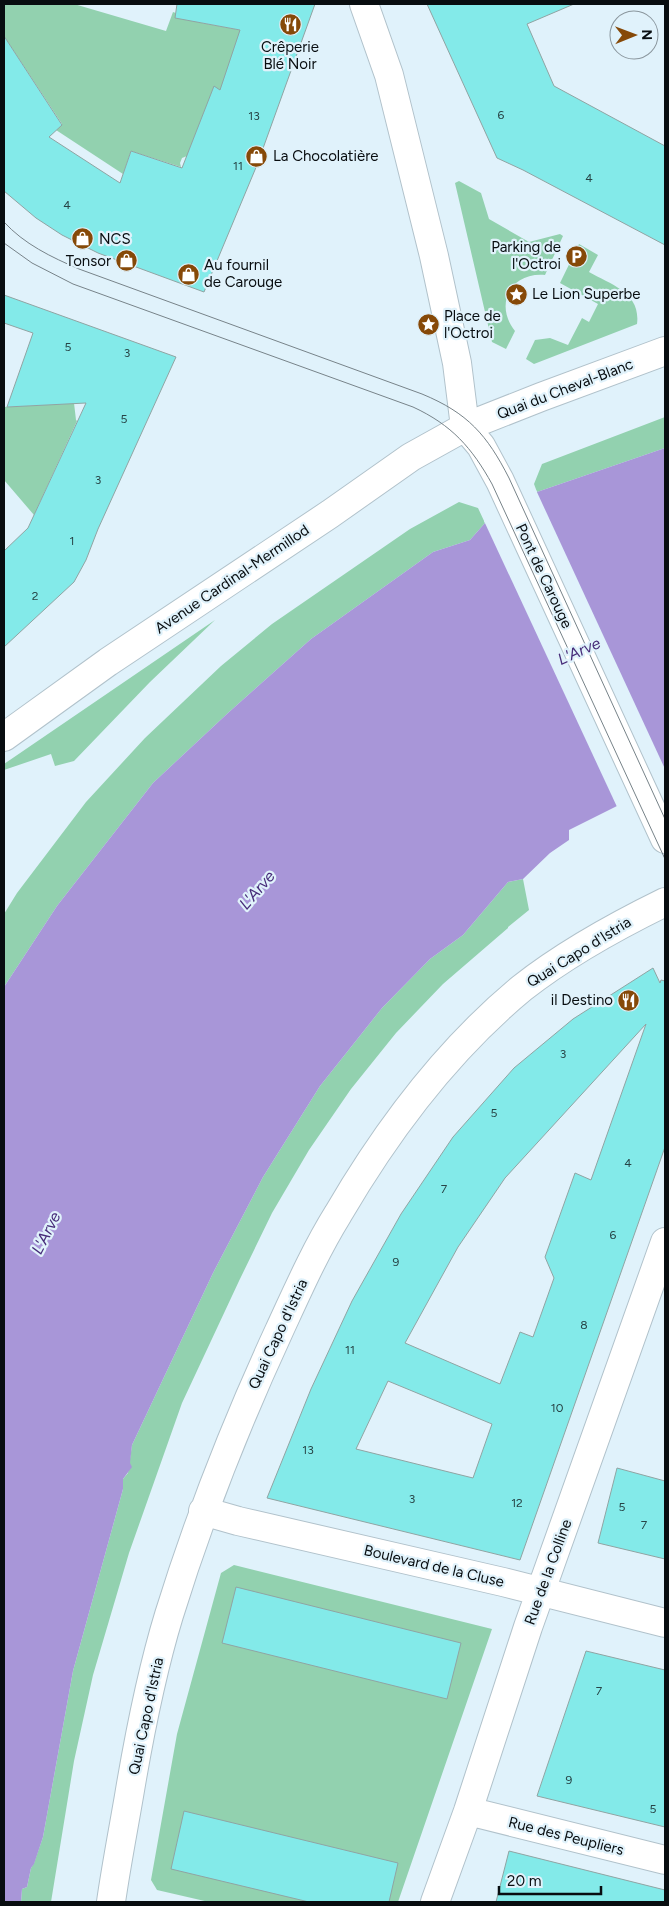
<svg xmlns="http://www.w3.org/2000/svg" width="669" height="1906" viewBox="0 0 669 1906" font-family="Figtree,sans-serif">
<style>
.green{fill:#92d1af}
.water{fill:#a896d8}
.pier{fill:#e0f2fb}
.building{fill:#83eae9;stroke:#90a4a3;fill-rule:evenodd}
.lines{fill:none;stroke-linecap:round;stroke-linejoin:round}
.minor-casing{stroke:#b1c2cb;stroke-width:30}
.minor{stroke:#fff;stroke-width:28}
.tram{stroke:#778389;stroke-width:1}
.labels{text-anchor:middle;dominant-baseline:central;stroke-width:4.5;stroke-linejoin:round;paint-order:stroke}
.number-label{font-size:12px;fill:#274446}
.poi-label{font-size:15px;fill:#080d10;stroke:#e0f2fb;text-anchor:start}
.street-label{font-size:15px;fill:#080d10;stroke:#e0f2fb}
.water-label{font-size:16px;font-style:italic;fill:#472c79;stroke:#e0f2fb}
</style>
<rect width="100%" height="100%" fill="#e0f2fb"/>
<path class="green" d="M4 4H74L166 31 173 12 202 23 246 31 207 131 198 128 187 156 182 158 180 163 181 167 131 151 123 174 56 130 62 124 4 36Z
M459 181 481 193 489 219 529 242 560 234 563 236 545 275C510 272 494 305 515 331L506 349 492 342 455 183Z
M579 244 598 255 589 272C612 285 641 293 637 324L534 364 526 359 535 340 550 338 568 345 582 318 589 322 598 304 560 283Z
M74 403 76 420 77 421 34 515 4 480V407Z
M665 417V448L537 492 534 484 542 464Z
M459 502 478 508 485 523 470 540 433 552 311 639 228 713 153 783 57 906 4 987V914L17 893 86 802 145 738 221 666 272 624 410 529Z
M215 620 150 682 74 761 55 766 51 754 4 770V764Z
M523 879 529 910 508 927V928L443 984 396 1033 351 1089 309 1150 272 1213 239 1281 182 1403 129 1553 93 1675 74 1761 51 1902H21L22 1889 27 1887 31 1868 34 1863 43 1837 73 1671 123 1489V1479L128 1473 132 1445 213 1273 263 1177 320 1086 382 1008 430 959 463 935 508 882Z
M234 1565 492 1629 398 1902H209L157 1890 151 1880 177 1734 221 1573Z"/>
<path class="water" d="M665 448V780L617 806 569 830V840L550 853 523 879 508 882 463 935 430 959 382 1008 320 1086 263 1177 213 1273 132 1445 130 1463 132 1467 123 1479V1489L73 1671 43 1837 34 1864 31 1868 27 1887 22 1889 21 1902H4V987L57 906 153 783 228 713 311 639 433 552 470 540 485 523 537 492Z"/>
<path class="pier" d="M536 490 665 769V783L618 809 484 521Z"/>
<path class="building" d="M177 4H315L257 165 204 292 98 253 62 235 36 218 4 191V36L62 125 49 137 120 183 131 151 182 168 214 86 220 90 240 30 175 18Z
M427 4H574L527 24 554 86 665 146V245L523 170 497 158Z
M4 295 176 357 98 529 86 560 74 582 4 647V551L28 528 86 403 7 407 33 333 4 323Z
M653 968 660 983 661 980 665 981V1147L520 1560 267 1498 311 1389 352 1301 401 1214 453 1137 514 1068 573 1019ZM646 1024 591 1180 575 1173 545 1257 554 1278 533 1337 520 1332 500 1384 405 1343 458 1247 505 1178ZM388 1381 492 1424 473 1478 356 1449Z
M617 1468 665 1481V1559L598 1543Z
M236 1587 461 1643 447 1699 222 1643Z
M586 1651 665 1670V1827L537 1796Z
M184 1811 398 1863 389 1902H309L171 1869Z
M509 1851 665 1890V1902H496Z"/>
<g class="lines">
<defs>
<path id="minor" d="M364 4 389 75 434 256 457 363 465 427
M465 427 481 446 500 481 665 839
M4 737 108 662 330 514 411 457 465 427 541 397 665 351
M203 1511 238 1521 503 1582 665 1623
M468 1811 665 1860
M111 1902C116 1867 123 1831 129 1796 139 1736 151 1674 169 1615 199 1518 236 1424 279 1331 297 1292 315 1251 338 1214 387 1130 447 1050 522 988 565 954 616 926 665 902
M435 1902 468 1811 528 1627 665 1242"/>
</defs>
<use href="#minor" class="minor-casing"/>
<use href="#minor" class="minor"/>
<path class="tram" d="M4 222C24 244 51 257 79 269L422 394C468 413 487 435 509 478L665 819
M4 243 32 263 73 284 413 407C452 425 472 448 492 484L665 859"/>
</g>
<defs>
<symbol id="restaurant-disc" viewBox="-11 -11 22 22"><circle r="9.5" fill="#864908" stroke="#e0f2fb"/><path d="M-5-6h1v4h1v-4h1v4h1v-4h1v5L-1.5 .5V6h-2V.5L-5-1ZM5-6V6H3V1.5H1.5Q1.5-4 5-6Z" fill="#fff"/></symbol>
<symbol id="shop-disc" viewBox="-11 -11 22 22"><circle r="9.5" fill="#864908" stroke="#e0f2fb"/><path d="M-5-2.5h2.3a2.7 3.5 0 0 1 5.4 0H5L5.5 6h-11ZM-1.5-2.5h3a1.5 2.3 0 0 0-3 0Z" fill="#fff"/></symbol>
<symbol id="parking-disc" viewBox="-11 -11 22 22"><circle r="9.5" fill="#864908" stroke="#e0f2fb"/><path d="M-3.5-5.5H1a3.5 3.5 0 0 1 0 7H-1V5.5H-3.5ZM-1-3.4V-.6H.8a1.4 1.4 0 0 0 0-2.8Z" fill="#fff"/></symbol>
<symbol id="sight-disc" viewBox="-11 -11 22 22"><circle r="9.5" fill="#864908" stroke="#e0f2fb"/><path d="M0-6L1.8-2.2L6-1.7L2.9 1.2L3.7 5.4L0 3.3L-3.7 5.4L-2.9 1.2L-6-1.7L-1.8-2.2Z" fill="#fff"/></symbol>
</defs>
<g fill-rule="evenodd">
<use href="#restaurant-disc" x="278" y="12" width="25" height="25"/>
<use href="#shop-disc" x="244" y="144" width="25" height="25"/>
<use href="#shop-disc" x="70" y="226" width="25" height="25"/>
<use href="#parking-disc" x="564" y="244" width="25" height="25"/>
<use href="#shop-disc" x="114" y="248" width="25" height="25"/>
<use href="#shop-disc" x="176" y="262" width="25" height="25"/>
<use href="#sight-disc" x="504" y="282" width="25" height="25"/>
<use href="#sight-disc" x="416" y="312" width="25" height="25"/>
<use href="#restaurant-disc" x="616" y="988" width="25" height="25"/>
</g>
<g class="labels">
<g class="number-label">
<text x="501" y="115">6</text>
<text x="254" y="116">13</text>
<text x="238" y="166">11</text>
<text x="589" y="178">4</text>
<text x="67" y="205">4</text>
<text x="68" y="347">5</text>
<text x="127" y="353">3</text>
<text x="124" y="419">5</text>
<text x="98" y="480">3</text>
<text x="72" y="541">1</text>
<text x="35" y="596">2</text>
<text x="563" y="1054">3</text>
<text x="494" y="1113">5</text>
<text x="628" y="1163">4</text>
<text x="444" y="1189">7</text>
<text x="613" y="1235">6</text>
<text x="396" y="1262">9</text>
<text x="584" y="1325">8</text>
<text x="350" y="1350">11</text>
<text x="557" y="1408">10</text>
<text x="308" y="1450">13</text>
<text x="412" y="1499">3</text>
<text x="517" y="1503">12</text>
<text x="622" y="1507">5</text>
<text x="644" y="1525">7</text>
<text x="599" y="1691">7</text>
<text x="569" y="1780">9</text>
<text x="653" y="1809">5</text>
</g>
<g class="poi-label">
<text x="290" y="47" text-anchor="middle">Crêperie<tspan x="290" dy="17">Blé Noir</tspan></text>
<text x="273" y="156">La Chocolatière</text>
<text x="99" y="239">NCS</text>
<text x="561" y="247" text-anchor="end">Parking de<tspan x="561" dy="17">l'Octroi</tspan></text>
<text x="111" y="261" text-anchor="end">Tonsor</text>
<text x="204" y="265">Au fournil<tspan x="204" dy="17">de Carouge</tspan></text>
<text x="532" y="294">Le Lion Superbe</text>
<text x="444" y="316">Place de<tspan x="444" dy="17">l'Octroi</tspan></text>
<text x="613" y="1000" text-anchor="end">il Destino</text>
</g>
<g class="street-label">
<text transform="translate(565 389) rotate(-21)">Quai du Cheval-Blanc</text>
<text transform="translate(544 576) rotate(65)">Pont de Carouge</text>
<text transform="translate(232 579) rotate(-34)">Avenue Cardinal-Mermillod</text>
<text transform="translate(579 952) rotate(-32)">Quai Capo d'Istria</text>
<text transform="translate(278 1334) rotate(-65)">Quai Capo d'Istria</text>
<text transform="translate(434 1566) rotate(13)">Boulevard de la Cluse</text>
<text transform="translate(548 1572) rotate(-70)">Rue de la Colline</text>
<text transform="translate(146 1716) rotate(-78)">Quai Capo d'Istria</text>
<text transform="translate(566 1836) rotate(14)">Rue des Peupliers</text>
</g>
<g class="water-label">
<text transform="translate(579 651) rotate(-24)">L'Arve</text>
<text transform="translate(257 890) rotate(-49)">L'Arve</text>
<text transform="translate(46 1233) rotate(-63)">L'Arve</text>
</g>
</g>
<rect width="669" height="1906" fill="none" stroke="#080d10" stroke-width="10"/>
<g transform="translate(634 35) rotate(89)"><circle r="24" fill="#e0f2fb" stroke="#8a969d"/>
<path d="M0-4L9 19L0 12L-9 19Z" fill="#864908"/>
<text y="-8" font-size="14" font-weight="bold" text-anchor="middle" fill="#080d10">N</text>
</g>
<path d="M499 1886v8h102v-8" fill="none" stroke="#080d10" stroke-width="2.5"/>
<text x="507" y="1886" font-size="15" fill="#080d10" stroke="#e0f2fb" stroke-width="4" paint-order="stroke">20 m</text>
</svg>
